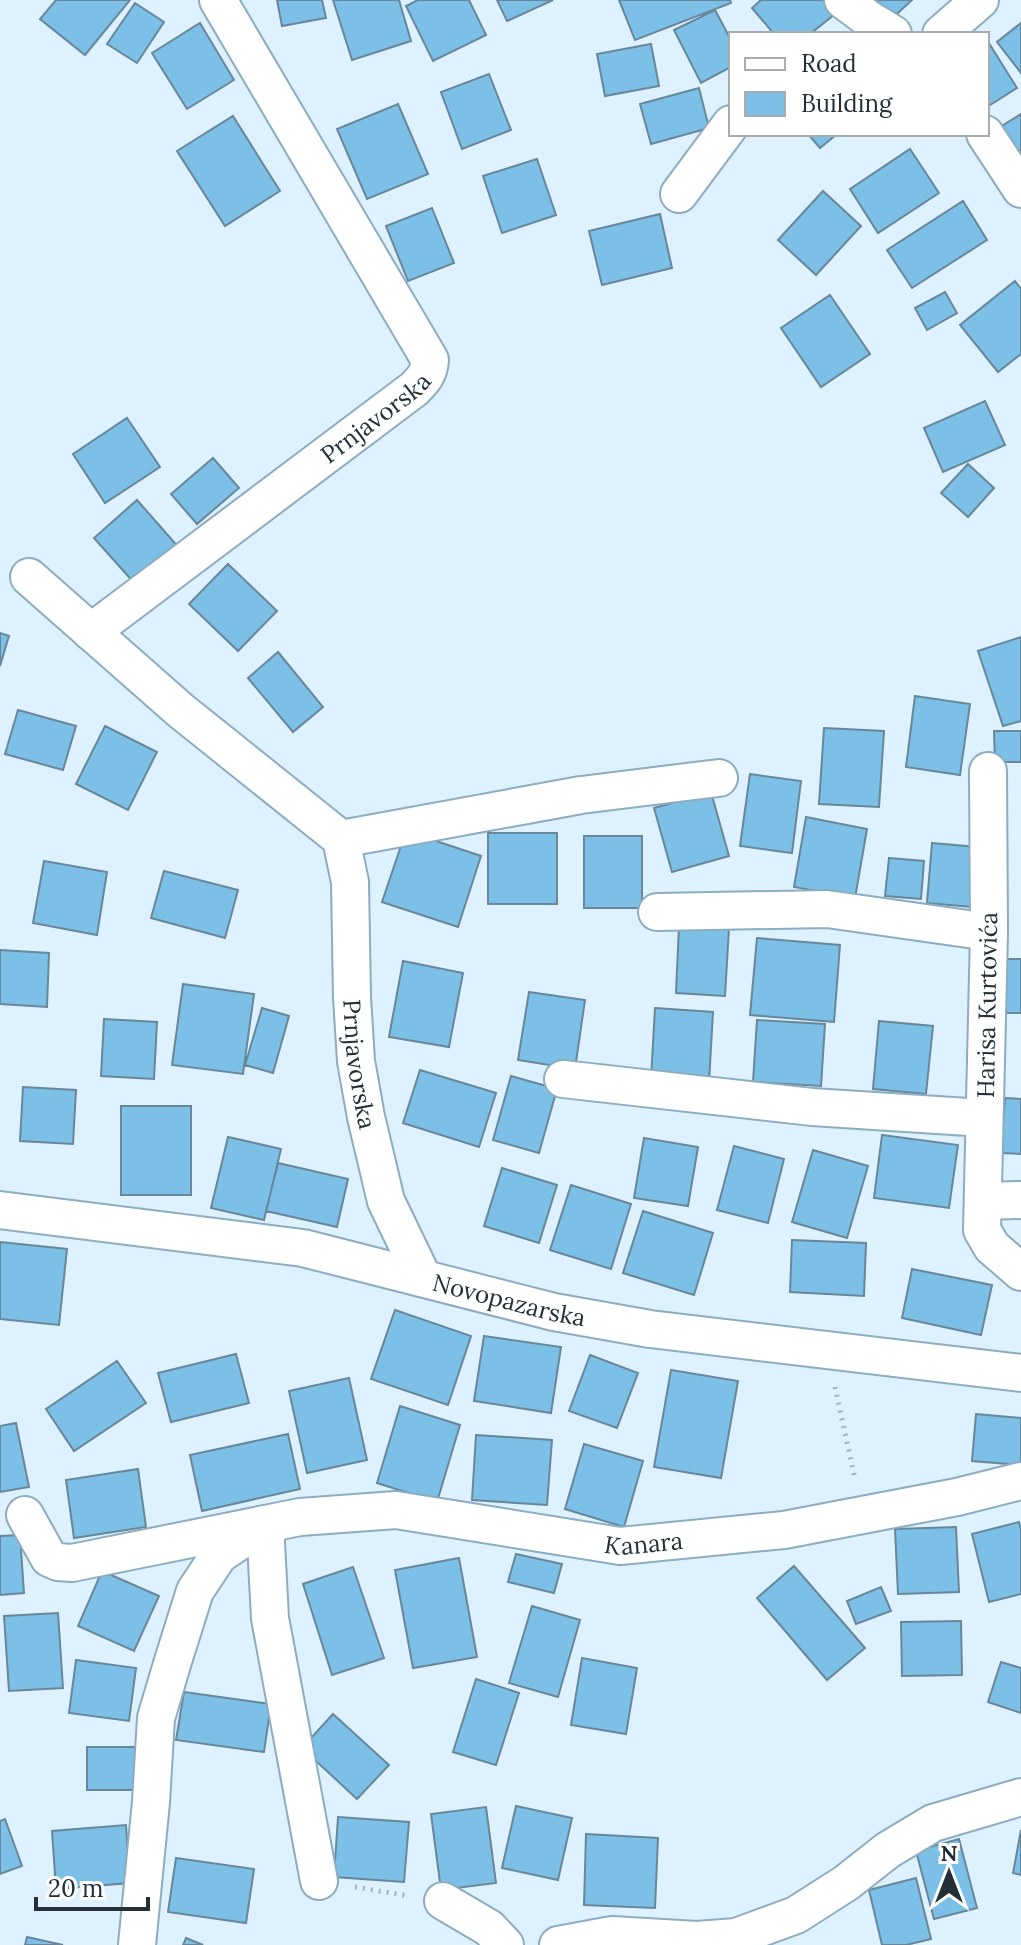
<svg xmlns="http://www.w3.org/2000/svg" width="1021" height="1945" viewBox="0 0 1021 1945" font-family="Lora,serif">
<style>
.building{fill:#7cc0e8;stroke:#68879a;stroke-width:2}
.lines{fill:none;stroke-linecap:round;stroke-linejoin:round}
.minor-casing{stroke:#8cacc0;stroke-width:40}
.path{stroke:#a3b5c0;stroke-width:5;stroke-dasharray:2 6;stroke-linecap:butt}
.minor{stroke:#fff;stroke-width:36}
.labels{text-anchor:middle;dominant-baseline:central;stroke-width:7;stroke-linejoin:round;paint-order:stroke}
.street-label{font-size:24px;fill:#233038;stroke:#fff}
</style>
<rect width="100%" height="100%" fill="#ddf1fe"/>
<path class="building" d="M56 0H130L85 55 40 19Z
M277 0H322L326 18 282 26Z
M333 0H399L411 41 352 60Z
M418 0H469L486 35 433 61 406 6Z
M497 0H553L507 21Z
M619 0H730L731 3 635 40Z
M761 0H823L835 14 810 34H774L752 8Z
M867 0H912L887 23Z
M135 3 164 22 137 63 107 44Z
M715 10 731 40V67L701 83 674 30Z
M200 23 234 80 187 109 152 53Z
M1021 23V73L997 42Z
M987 40 1017 88 987 107Z
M651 44 659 86 605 96 597 54Z
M489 74 511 130 462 149 441 92Z
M699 88 709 128 651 144 640 104Z
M398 104 428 174 367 199 337 129Z
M1021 114V150L1016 153 1000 127Z
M233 116 280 191 225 226 177 151Z
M808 134H837L820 148Z
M910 149 939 193 878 233 850 189Z
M537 159 556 215 502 233 483 176Z
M823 191 861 226 816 275 778 240Z
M963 201 987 240 912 288 887 250Z
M432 208 454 263 408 281 386 226Z
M660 214 672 268 602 285 589 231Z
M1015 281 1021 289V354L998 372 960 325Z
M945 292 957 313 927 330 915 308Z
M830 295 870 354 821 387 781 328Z
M985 401 1005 445 943 472 924 428Z
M127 418 160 467 105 503 73 454Z
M213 458 239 488 197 524 171 494Z
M968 464 994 488 968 517 941 493Z
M137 500 180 549 137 586 94 538Z
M228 564 277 611 238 651 189 604Z
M0 633 9 636 0 666Z
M1021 637V721L1003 726 978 651Z
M278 652 323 707 293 732 248 678Z
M915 696 970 704 960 775 906 767Z
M18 710 76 726 63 770 5 754Z
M105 726 157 752 128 810 76 784Z
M824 728 884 731 879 807 819 804Z
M994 731H1021V762H995Z
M750 774 801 781 792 853 740 846Z
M711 792 729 856 672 872 654 808Z
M806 817 867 829 855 898 794 887Z
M406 831 481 856 458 927 382 902Z
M488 833H557V904H488Z
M584 836H642V908H584Z
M932 843 977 847 972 907 927 903Z
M889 858 924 861 921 899 885 896Z
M44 861 107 872 97 935 33 923Z
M164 871 238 890 225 938 151 918Z
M679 926 729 928 725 996 676 993Z
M757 938 840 945 834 1022 750 1015Z
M0 950 49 953 47 1007 0 1004Z
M1003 959H1021V1013H1004Z
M403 961 463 973 449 1047 389 1037Z
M183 984 254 994 243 1074 172 1065Z
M529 992 585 1000 575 1069 518 1060Z
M262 1008 289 1016 273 1073 245 1065Z
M655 1008 713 1012 709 1082 651 1079Z
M104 1019 157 1022 154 1079 101 1076Z
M757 1020 825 1024 821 1086 753 1082Z
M879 1021 933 1026 926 1094 873 1089Z
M420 1070 496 1093 479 1147 403 1123Z
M511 1076 557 1089 539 1153 493 1140Z
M23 1087 76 1090 73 1144 20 1141Z
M1005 1098 1021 1099V1154L1001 1153Z
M121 1106H191V1195H121Z
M882 1135 958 1145 949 1208 874 1198Z
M228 1137 281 1149 264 1220 211 1208Z
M644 1138 698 1147 688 1206 634 1198Z
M734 1146 784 1159 768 1223 717 1210Z
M813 1150 868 1166 847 1238 792 1222Z
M278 1163 348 1179 337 1227 266 1211Z
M502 1168 557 1185 539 1243 484 1226Z
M571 1185 631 1204 611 1269 550 1250Z
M643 1211 713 1233 694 1295 623 1273Z
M792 1240 866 1243 864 1296 790 1292Z
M0 1242 67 1249 59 1325 0 1319Z
M912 1269 992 1285 981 1335 902 1318Z
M395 1310 471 1336 448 1405 371 1379Z
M484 1336 561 1347 551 1413 474 1401Z
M236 1354 249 1403 171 1422 158 1373Z
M590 1355 638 1373 617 1428 569 1411Z
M117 1361 146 1403 74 1451 46 1409Z
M671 1370 738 1381 721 1478 654 1467Z
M349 1378 367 1460 307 1473 289 1391Z
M400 1406 460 1425 437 1502 377 1483Z
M976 1414 1021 1418V1465L972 1461Z
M16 1423 29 1487 0 1492V1426Z
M288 1434 300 1489 202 1511 190 1455Z
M476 1435 552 1440 547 1505 472 1500Z
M584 1444 643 1461 624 1527 565 1509Z
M138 1469 146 1527 74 1538 66 1480Z
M1019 1522 1021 1530V1594L989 1602 972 1534Z
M956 1527 959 1592 898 1594 895 1529Z
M20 1535 24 1593 0 1595V1536Z
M516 1554 562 1564 554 1593 508 1582Z
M459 1558 477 1657 413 1668 395 1570Z
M794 1566 865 1648 827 1680 757 1598Z
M353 1567 384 1658 332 1675 303 1584Z
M102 1571 159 1596 134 1651 78 1626Z
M881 1587 891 1611 856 1624 847 1601Z
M532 1606 580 1620 558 1697 509 1683Z
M58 1613 63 1688 9 1691 4 1616Z
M961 1621 962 1675 902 1676 901 1622Z
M582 1658 637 1668 626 1734 571 1725Z
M76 1660 136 1668 129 1721 69 1713Z
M1001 1662 1021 1668V1713L988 1702Z
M476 1679 519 1693 496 1765 453 1752Z
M184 1692 271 1704 264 1752 176 1740Z
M333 1714 389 1765 357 1799 302 1748Z
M87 1747H135V1790H87Z
M516 1806 572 1818 558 1880 502 1868Z
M486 1807 496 1883 441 1890 431 1814Z
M338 1817 409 1822 404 1882 334 1877Z
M5 1819 22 1866 0 1874V1821Z
M126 1825 130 1883 56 1889 52 1831Z
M1021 1830V1875L1013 1873Z
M586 1834 658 1838 655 1908 584 1905Z
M959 1839 977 1908 934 1919 916 1851Z
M176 1858 254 1869 246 1923 168 1912Z
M916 1878 931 1939 906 1945H882L869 1890Z
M27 1937 63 1945H25Z
M186 1938 203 1945H183Z"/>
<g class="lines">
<defs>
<g id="minor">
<path d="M843 0 870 20 893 34"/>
<path d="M941 34 980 0"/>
<path d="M985 134 1021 189"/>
<path d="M679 194 731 124"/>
<path id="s1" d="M29 577 180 710 341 839 350 882 352 997 356 1061 366 1117 386 1201 423 1278"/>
<path id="s2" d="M91 632 414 389C423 380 429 374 430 360L218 0"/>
<path d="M988 771 989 932 982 1230 992 1247 1021 1272"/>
<path d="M341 839 581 795 719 778"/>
<path d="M657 912 827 909 989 932"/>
<path d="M563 1079 812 1107 984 1118"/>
<path d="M983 1201 1021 1200"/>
<path id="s3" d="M0 1210 303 1248 554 1312 650 1329 1021 1373"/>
<path d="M25 1515 49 1558 58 1562 72 1563 265 1524 270 1618 319 1881"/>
<path d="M443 1901 489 1928 505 1945"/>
<path id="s4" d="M137 1945 151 1802 156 1718 173 1661 195 1591 219 1555 265 1524 300 1517 396 1510 620 1546 784 1530 957 1497 1021 1481"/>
<path d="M558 1945 612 1935 697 1940 736 1937 796 1915 846 1883 888 1850 933 1823 1021 1797"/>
</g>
</defs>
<use href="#minor" class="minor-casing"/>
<path class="path" d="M835 1387 855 1479
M355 1887 409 1896"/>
<use href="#minor" class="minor"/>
</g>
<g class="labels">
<g class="street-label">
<text stroke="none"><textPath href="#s2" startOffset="356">Prnjavorska</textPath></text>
<text transform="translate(987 1005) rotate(-89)">Harisa Kurtovića</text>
<text stroke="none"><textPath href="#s1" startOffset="634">Prnjavorska</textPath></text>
<text stroke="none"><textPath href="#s3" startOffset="518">Novopazarska</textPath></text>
<text stroke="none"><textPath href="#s4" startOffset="842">Kanara</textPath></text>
</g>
</g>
<rect x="729" y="32" width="260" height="104" fill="#ffffff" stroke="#a7acaf" stroke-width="2"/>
<rect x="745" y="58" width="40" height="12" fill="#ffffff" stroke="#a7acaf" stroke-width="2"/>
<text x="801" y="72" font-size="24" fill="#233038">Road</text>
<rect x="745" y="92" width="40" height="24" fill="#7cc0e8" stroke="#a7acaf" stroke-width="2"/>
<text x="801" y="112" font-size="24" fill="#233038">Building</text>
<g transform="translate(949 1873)" stroke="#ffffff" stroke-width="6" paint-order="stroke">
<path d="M0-6L14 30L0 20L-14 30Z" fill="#233038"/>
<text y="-12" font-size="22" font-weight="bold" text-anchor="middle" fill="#233038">N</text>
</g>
<path d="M36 1897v12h112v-12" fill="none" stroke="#233038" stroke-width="4"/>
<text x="48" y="1897" font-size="24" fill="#233038" stroke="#ffffff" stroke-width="6" paint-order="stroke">20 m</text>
</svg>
